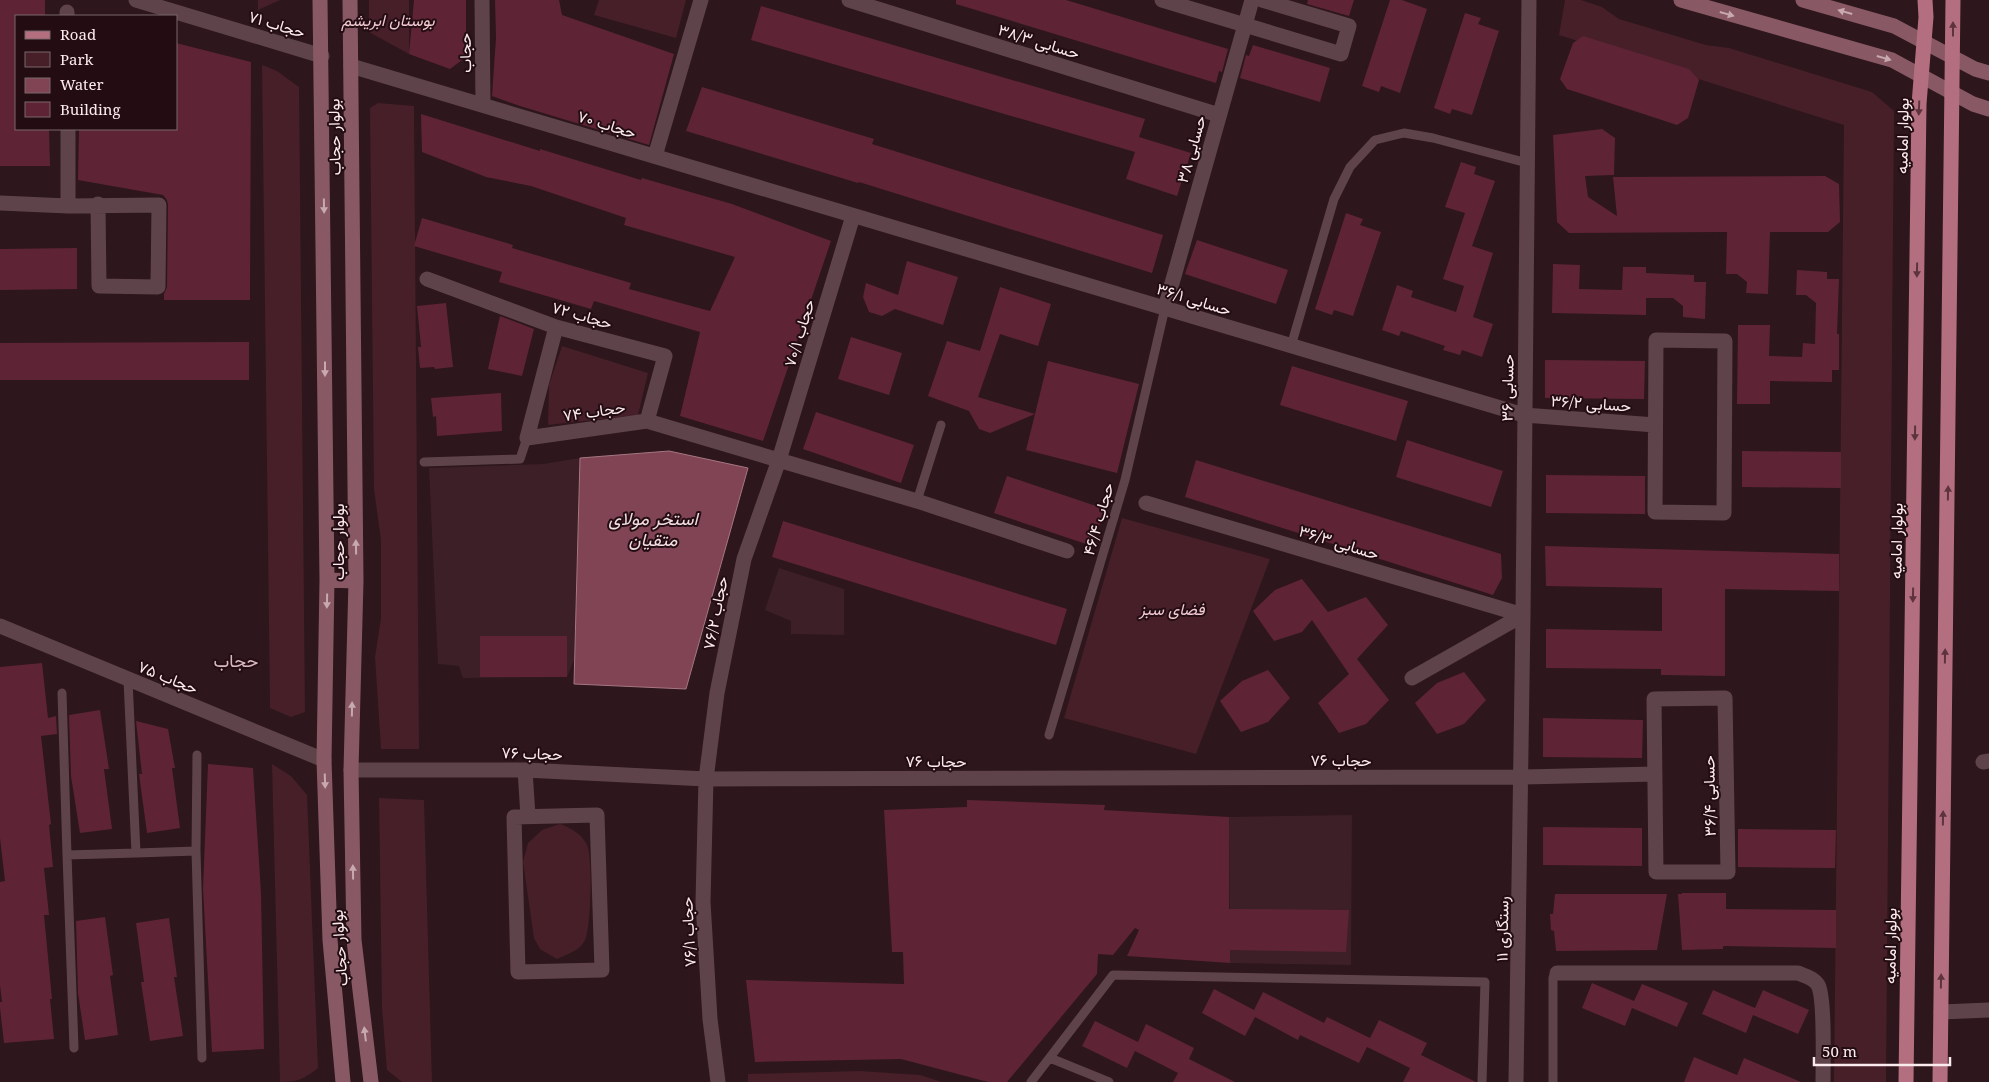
<svg xmlns="http://www.w3.org/2000/svg" width="1989" height="1082" font-family="'Noto Serif',Vazirmatn,serif">
	<style>
		.built { fill: #3d1f27 }
		.green { fill: #461f29 }
		.water { fill: #814454; stroke: #a67682 }
		.building { fill: #5e2435 }
		.lines { fill: none; stroke-linecap: round; stroke-linejoin: round }
		.lane { stroke: #5e444a; stroke-width: 9 }
		.street { stroke: #5e444a; stroke-width: 15 }
		.secondary { stroke: #885965; stroke-width: 15 }
		.primary { stroke: #b36f7f; stroke-width: 15 }
		.oneway { fill: #c8a9b0 }
		.oneway2 { fill: #5d343e }
		.labels { text-anchor: middle; dominant-baseline: central; stroke-width: 4; stroke-linejoin: round; paint-order: stroke }
		.park-label { font-size: 16px; font-style: italic; fill: #f3cbd3; stroke: #230d13 }
		.street-label { font-size: 16px; fill: #fcebee; stroke: #230d13 }
		.water-label { font-size: 18px; font-style: italic; fill: #f3dee2; stroke: #230d13 }
		.neighbourhood-label { font-size: 18px; fill: #d9b9c0; stroke: #230d13 }
	</style>
	<rect width="100%" height="100%" fill="#2d161c"/>
	<!-- built -->
	<path class="built" d="M580,458l-6,202 -7,17 -104,1 -4,-12 -21,-2 -9,-196 114,-4z
		M779,568l65,21v46l-53,-1v-13l-26,-11z
		M1352,815l-1,150 -121,-2 -1,-146z"/>
	<!-- green -->
	<path class="green" d="M258,0h22l-22,10z
		M369,0h40v54l-40,-22z
		M599,0h87l-10,38 -82,-23z
		M1565,0h16l21,7 17,12 87,26 23,3 143,44 22,19 -8,971h-52l10,-957 -285,-90z
		M262,65l15,6 22,16 6,625 -14,5 -21,-9z
		M378,103l36,3 5,643h-38l-6,-92 6,-39v-77l-7,-52 -4,-381z
		M562,346l86,27 -10,42 -90,10 1,-40z
		M1122,518l148,41 -74,195 -132,-36z
		M272,764l19,12 16,19 11,273c-14,11 -20,14 -38,14z
		M379,798l45,2 8,282h-30l-15,-12 -5,-62z
		M560,824c11,4 22,10 27,21 6,12 4,83 -2,95 -5,11 -18,14 -28,19l-17,-10 -6,-11 -11,-76 5,-19 14,-13z
		M860,1071l60,4 22,7h-194v-8z"/>
	<!-- water -->
	<path class="water" d="M669,451l79,17 -62,221 -112,-5 6,-226z"/>
	<!-- building -->
	<path class="building" d="M0,0h45v16h-29v113h33l1,37h-50z
		M414,0h52v57l-16,12 -41,-15z
		M495,0h64l3,15 112,39 -25,91 -129,-39 -28,-10 4,-58z
		M956,0h110l162,49 -6,23 -3,-1 -3,12 -260,-79z
		M1308,0h46l-5,16 -42,-12z
		M1390,0h12l25,9 -27,84 -19,-7 -2,6 -17,-6z
		M761,6l384,113 -6,18 52,16 -14,43 -51,-17 9,-27 -384,-112z
		M1465,13l16,5 -3,6 21,7 -27,84 -20,-6 -2,5 -16,-6z
		M1583,36l106,33 10,11 -11,38 -11,7 -110,-36 -7,-10 13,-36z
		M176,43l75,19 -1,238h-86v-6l3,-7 1,-82 -1,-5 -4,-5 -85,-15 1,-51h97z
		M1253,45l77,23 -10,34 -80,-24 6,-23 3,1z
		M702,87l172,52 -2,5 291,91 -11,38 -293,-91 -1,1 -172,-52z
		M421,114l119,37v-2l101,31 1,-2 90,26 99,37 -68,200 -83,-25 20,-84 -106,-31 -3,8 -92,-27 3,-10 -88,-26 8,-28 91,27 -1,3 119,35 -2,6 81,22 25,-54 -111,-32 2,-7 -95,-32 -45,-9 -64,-25z
		M1602,129l13,9 -1,37 -29,1 3,21 29,19 -4,-39 212,-1 14,8 1,38 -12,10h-58l-2,62 -22,-1 1,-11 -10,-8h-11l1,-42 -158,1 -12,-11 -4,-87z
		M1461,162l15,5 -2,7 21,7 -23,65 21,7 -20,64 20,7 -11,33 -20,-7 -2,5 -17,-5 2,-4 -44,-15 -2,5 -17,-6 15,-45 16,6 -2,6 45,15 8,-26 -21,-7 22,-66 -20,-6z
		M1346,213l17,6 -3,6 21,7 -28,84 -19,-6 -2,5 -17,-6z
		M1197,240l91,30 -12,34 -91,-30z
		M77,248v41l-77,1v-41z
		M907,261l51,16 -15,48 -48,-16 -13,7 -13,-4 -6,-15 3,-14 32,12z
		M1553,264l27,1 -1,24 43,1 1,-23h23v6l48,2v7h12l-1,37 -22,-2v-11l-10,-8h-27v17l-94,-2z
		M1797,270l30,2v7h12l-2,55h2v36h-7v12l-62,-1v23h-33l1,-79h32l-1,31 33,1 1,-14 12,1 1,-41 -10,-8h-10z
		M1000,287l51,17 -13,42 -38,-12 -22,63 57,17 13,-53 91,23 -22,89 -91,-23 9,-36 -45,19 -11,-4 -10,-18 -41,-15 19,-55 33,10z
		M446,303l7,64 -18,2 -1,-2 -14,1 -2,-21h3l-4,-41z
		M500,316l34,13 -12,47 -34,-7z
		M851,337l51,16 -13,42 -51,-16z
		M249,342v38h-249v-37z
		M1545,360l100,1 -1,38 -99,-1z
		M1292,366l116,35 -12,40 -116,-36z
		M501,393l1,38 -65,5 -1,-20 -3,1 -2,-19z
		M816,412l98,33 -13,38 -98,-34z
		M1407,440l96,31 -12,36 -95,-30z
		M1742,451l99,1v36l-99,-1z
		M1196,460l305,94 1,24 -9,17 -308,-98z
		M1546,475l99,1v38l-99,-1z
		M1007,476l98,33 -13,37 -98,-33z
		M783,521l284,88 -11,36 -284,-88z
		M1545,546l294,8v37l-114,-2v87l-64,-1v-6l-115,-1v-39l116,2v-43l-116,-2z
		M1302,579l26,33 38,-15 22,28 -31,34 32,41 -23,24 -27,9 -21,-30 31,-29 -37,-54 -10,12 -28,9 -21,-30 22,-21z
		M480,636h87v41h-87z
		M42,663l6,55 8,-2 1,18 -16,2 10,88 -2,1 4,42 -9,1 5,47h-5l8,84h-2l4,40 -50,4 -4,-35v-6h2l-2,-17v-103l5,-1 -5,-43v-171z
		M1268,670l22,28 -22,24 -27,10 -21,-31 22,-20z
		M1464,672l22,28 -22,24 -27,10 -22,-31 22,-20z
		M100,710l9,59h-5l8,60 -32,4 -9,-57 -2,-61z
		M1543,718l100,2 -1,38 -99,-1z
		M136,721l32,8 7,39h-3l8,60 -33,5 -8,-59h3z
		M208,764l45,4 8,125 3,156 -52,3 -9,-163z
		M967,800l138,5 -1,5 125,7v92l120,1 -3,42 -116,-2v13l-103,-7 12,-26 -4,-2 -22,27 -15,-1 -1,20 -90,108h-19l-87,-23 -146,3 -9,-82 158,4 -1,-32h-11l-8,-142 83,-3z
		M1543,827l99,1v38l-99,-1z
		M1738,829l98,1 -1,38 -97,-1z
		M1682,893h44v16l110,1v38l-113,-2v3l-41,1 -4,-56h4z
		M1555,894h112l-10,56 -101,1 -2,-20 -3,-1 -1,-16h3z
		M105,917l8,58 -3,1 8,59 -33,5 -7,-47 -2,-72z
		M169,918l8,59h-3l9,59 -33,5 -9,-59h3l-8,-59z
		M1592,983l42,18 8,-17 46,19 -11,24 -45,-19 -7,18 -43,-18z
		M1214,989l40,21 9,-18 61,31 3,-6 43,21 9,-18 48,23 -6,12 55,27h-73l7,-14 -43,-21 -8,16 -59,-28 -2,5 -43,-23 -10,19 -43,-23z
		M1713,990l42,18 8,-18 46,20 -11,24 -45,-19 -7,18 -44,-19z
		M1095,1021l43,21 8,-18 48,24 -5,11 46,23h-62l5,-9 -43,-22 -8,17 -45,-22z
		M1694,1057l43,18 7,-17 57,24h-117z"/>
	<g class="lines">
		<!-- lane -->
		<path class="lane" d="M1291,346l43,-147 16,-32 25,-27 29,-7 29,5 94,25
			M424,462l96,-3 7,-21
			M917,501l24,-76
			M62,693l5,162 69,-2 -8,-173
			M1049,735l76,-255 40,-172
			M196,851l6,207
			M136,853l60,-2 1,-96
			M67,855l7,193
			M1050,1058l59,24
			M1031,1082l82,-107 372,7 -3,100
			M1553,1082v-104l1,-3 3,-2"/>
		<!-- street -->
		<path class="street" d="M136,0l186,56
			M482,0l1,105
			M849,0l370,115
			M1162,0l179,54 8,-28 -87,-26
			M67,12v4
			M351,66l1173,349 131,10
			M655,156l46,-156
			M0,203l68,3v-77
			M68,206l91,-1 -1,82 -59,-1 -1,-82
			M427,279l129,48 109,29 -18,65
			M1165,308l87,-308
			M556,327l-29,111 120,-17 270,80 150,50
			M1656,340l69,1 -1,172 -69,-1z
			M1146,503l377,112
			M0,626l324,134
			M1412,678l111,-63
			M1725,698l3,174h-72l-2,-173z
			M1983,762l6,-1
			M351,770h174l181,9 815,-2 134,-3
			M525,770l3,46
			M597,815l5,155 -84,2 -4,-155z
			M1557,973h241c7,3 16,5 20,12 7,12 5,79 5,97
			M1941,1012l48,-2
			M718,1082l-8,-63 -7,-117 3,-123 11,-86 27,-134 35,-99 74,-244
			M1516,1082l7,-467 6,-615"/>
		<!-- secondary -->
		<path class="secondary" d="M320,0l7,580 -3,180 6,180 13,142
			M350,0l6,581 -5,189 3,170 17,142
			M1681,0l211,60 81,44 16,5
			M1803,0l91,26 81,43 14,4
			M327,580l29,1"/>
		<!-- primary -->
		<path class="primary" d="M1906,1082l13,-978 7,-87 -1,-17
			M1940,1082l13,-1082"/>
	</g>
	<!-- one-way arrows -->
	<defs><path id="oneway-solid" d="M-6-.8H1V-3.2L6.5 0L1 3.2V.8H-6Z" transform="scale(1.25)"/></defs>
	<g class="oneway">
		<use href="#oneway-solid" transform="translate(1845 12) rotate(-164)"/>
		<use href="#oneway-solid" transform="translate(1727 14) rotate(16)"/>
		<use href="#oneway-solid" transform="translate(1884 58) rotate(16)"/>
		<use href="#oneway-solid" transform="translate(324 206) rotate(89)"/>
		<use href="#oneway-solid" transform="translate(325 369) rotate(90)"/>
		<use href="#oneway-solid" transform="translate(356 547) rotate(-91)"/>
		<use href="#oneway-solid" transform="translate(327 601) rotate(91)"/>
		<use href="#oneway-solid" transform="translate(352 709) rotate(-89)"/>
		<use href="#oneway-solid" transform="translate(325 781) rotate(88)"/>
		<use href="#oneway-solid" transform="translate(353 872) rotate(-91)"/>
		<use href="#oneway-solid" transform="translate(365 1034) rotate(-97)"/>
	</g>
	<g class="oneway2">
		<use href="#oneway-solid" transform="translate(1953 29) rotate(-90)"/>
		<use href="#oneway-solid" transform="translate(1919 108) rotate(92)"/>
		<use href="#oneway-solid" transform="translate(1917 270) rotate(91)"/>
		<use href="#oneway-solid" transform="translate(1915 433) rotate(91)"/>
		<use href="#oneway-solid" transform="translate(1948 493) rotate(-89)"/>
		<use href="#oneway-solid" transform="translate(1913 595) rotate(91)"/>
		<use href="#oneway-solid" transform="translate(1945 656) rotate(-89)"/>
		<use href="#oneway-solid" transform="translate(1943 818) rotate(-89)"/>
		<use href="#oneway-solid" transform="translate(1941 981) rotate(-89)"/>
	</g>
	<g class="labels">
		<!-- park labels -->
		<g class="park-label">
			<text x="388" y="20">بوستان ابریشم</text>
			<text x="1172" y="609">فضای سبز</text>
		</g>
		<!-- street labels -->
		<g class="street-label">
			<text transform="translate(277 24) rotate(17)">حجاب ۷۱</text>
			<text transform="translate(1039 41) rotate(17)">حسابی ۳۸/۳</text>
			<text transform="translate(465 53) rotate(-91)">حجاب</text>
			<text transform="translate(607 124) rotate(17)">حجاب ۷۰</text>
			<text transform="translate(1902 136) rotate(-89)">بولوار امامیه</text>
			<text transform="translate(334 137) rotate(-91)">بولوار حجاب</text>
			<text transform="translate(1191 149) rotate(-74)">حسابی ۳۸</text>
			<text transform="translate(1194 299) rotate(17)">حسابی ۳۶/۱</text>
			<text transform="translate(582 315) rotate(16)">حجاب ۷۲</text>
			<text transform="translate(799 333) rotate(-73)">حجاب ۷۰/۱</text>
			<text transform="translate(1507 388) rotate(-89)">حسابی ۳۶</text>
			<text transform="translate(1591 403) rotate(4)">حسابی ۳۶/۲</text>
			<text transform="translate(594 411) rotate(-8)">حجاب ۷۴</text>
			<text transform="translate(1098 519) rotate(-74)">حجاب ۴۶/۴</text>
			<text transform="translate(1896 541) rotate(-89)">بولوار امامیه</text>
			<text transform="translate(338 542) rotate(-90)">بولوار حجاب</text>
			<text transform="translate(1339 542) rotate(17)">حسابی ۳۶/۳</text>
			<text transform="translate(715 613) rotate(-79)">حجاب ۷۶/۲</text>
			<text transform="translate(168 677) rotate(22)">حجاب ۷۵</text>
			<text transform="translate(532 753) rotate(2)">حجاب ۷۶</text>
			<text x="1341" y="760">حجاب ۷۶</text>
			<text x="936" y="761">حجاب ۷۶</text>
			<text transform="translate(1709 796) rotate(-91)">حسابی ۳۶/۴</text>
			<text transform="translate(1502 929) rotate(-89)">رستگاری ۱۱</text>
			<text transform="translate(688 932) rotate(-93)">حجاب ۷۶/۱</text>
			<text transform="translate(1890 946) rotate(-89)">بولوار امامیه</text>
			<text transform="translate(339 948) rotate(-94)">بولوار حجاب</text>
		</g>
		<!-- water labels -->
		<g class="water-label">
			<text x="653" y="518">استخر مولای<tspan x="653" dy="21">متقیان</tspan></text>
		</g>
		<!-- neighbourhood labels -->
		<g class="neighbourhood-label">
			<text x="236" y="660">حجاب</text>
		</g>
	</g>
	<!-- legend -->
	<rect x="15" y="15" width="162" height="115" fill="#230d13" stroke="#7a666b"/>
	<rect x="25" y="31" width="25" height="8" fill="#b36f7f" stroke="#7a666b"/>
	<text x="60" y="40" font-size="15" fill="#fcebee">Road</text>
	<rect x="25" y="52" width="25" height="15" fill="#461f29" stroke="#7a666b"/>
	<text x="60" y="65" font-size="15" fill="#fcebee">Park</text>
	<rect x="25" y="78" width="25" height="15" fill="#814454" stroke="#7a666b"/>
	<text x="60" y="90" font-size="15" fill="#fcebee">Water</text>
	<rect x="25" y="102" width="25" height="15" fill="#5e2435" stroke="#7a666b"/>
	<text x="60" y="115" font-size="15" fill="#fcebee">Building</text>
	<!-- scale -->
	<path d="M1814 1057v8h136v-8" fill="none" stroke="#fcebee" stroke-width="2.5"/>
	<text x="1822" y="1057" font-size="15" fill="#fcebee" stroke="#230d13" stroke-width="4" paint-order="stroke">50 m</text>
</svg>
